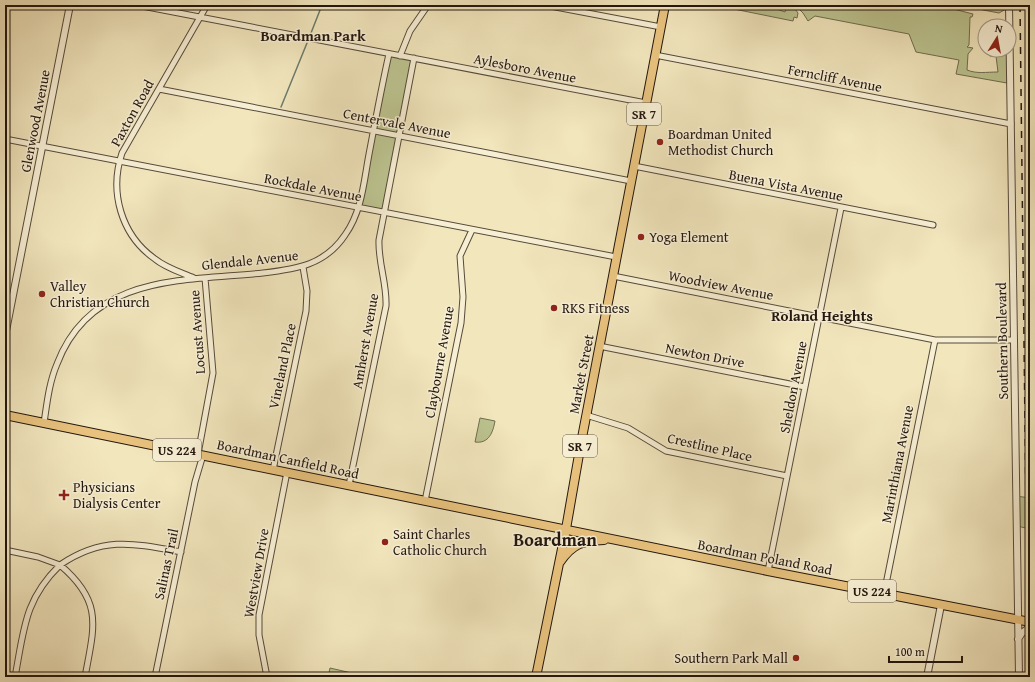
<svg xmlns="http://www.w3.org/2000/svg" width="1035" height="682" font-family="'Gentium Book Plus',serif">
	<style>
		.green { fill: #bcc490; stroke: #6f6d4f }
		.lines { fill: none; stroke-linecap: round; stroke-linejoin: round }
		.stream { stroke: #6b7c6d; stroke-width: 1.5 }
		.minor-casing { stroke: #564a3a; stroke-width: 7 }
		.tertiary-casing { stroke: #564a3a; stroke-width: 8 }
		.primary-casing { stroke: #22160e; stroke-width: 10 }
		.minor { stroke: #f7efd4; stroke-width: 5 }
		.tertiary { stroke: #f7efd4; stroke-width: 6 }
		.primary { stroke: #e9c37e; stroke-width: 8 }
		.rail { stroke: #22160e; stroke-width: 1.5; stroke-dasharray: 7 7; stroke-linecap: butt }
		.poi-dot { fill: #8f2418; stroke: #f7efd4; stroke-width: 1.5 }
		.labels { text-anchor: middle; dominant-baseline: central; stroke-width: 3; stroke-linejoin: round; paint-order: stroke }
		.shield { fill: #f7efd4; stroke: #625749; stroke-width: 1 }
		.shield-label { font-size: 13px; font-weight: bold; fill: #22160e }
		.street-label { font-size: 14px; fill: #22160e; stroke: #f7efd4 }
		.poi-label { font-size: 14px; fill: #22160e; stroke: #f7efd4; text-anchor: start }
		.neighbourhood-label { font-size: 15px; font-weight: bold; fill: #22160e; stroke: #f7efd4 }
		.district-label { font-size: 18px; font-weight: bold; fill: #22160e; stroke: #f7efd4 }
	</style>
	<rect width="100%" height="100%" fill="#f2e6bd"/>
	<filter id="stains"><feTurbulence type="fractalNoise" baseFrequency=".005" numOctaves="4"/><feColorMatrix values="0 0 0 0 .2 0 0 0 0 .09 0 0 0 0 .02 0 0 0 .5 -.17"/></filter>
	<radialGradient id="worn" r=".72"><stop offset=".6" stop-color="#630" stop-opacity="0"/><stop offset="1" stop-color="#630" stop-opacity=".3"/></radialGradient>
	<!-- green -->
	<path class="green" d="M714,5h52l19,7 1,-4 9,1 3,4 -1,5 -3,-1 -1,4z
		M795,5h143l35,9 -1,3h-2l-1,28 -2,2 6,1 -5,6 -1,16c10,4 19,2 31,2l-2,-16h-6l-1,-2 -3,-2 21,-2v33l-51,-9 3,-14 -43,-8 -7,-18 -94,-18 -7,5 -5,-8z
		M957,5h49v4l-7,4z
		M389,54l25,4 -30,155 -25,-5z
		M480,418l15,3c-2,11 -6,23 -20,21z
		M1016,496l14,2v31l-13,-3z
		M330,668l26,6v3h-28z"/>
	<g class="lines">
		<!-- stream -->
		<path class="stream" d="M311,33l11,-28
			M281,107l26,-64"/>
		<!-- minor casing -->
		<g class="minor-casing">
			<path id="minor" d="M137,5l509,98
				M545,5l116,22
				M655,55l356,69
				M400,56l10,-25 18,-26
				M159,89l472,92
				M5,139l611,118
				M634,166l299,59
				M613,276l322,64h79
				M194,278c-14,-6 -28,-10 -39,-19 -34,-24 -46,-67 -33,-106l85,-148
				M599,346l206,41
				M586,415l42,13 38,23 121,25
				M44,423c3,-20 5,-40 13,-59 34,-90 127,-83 206,-91 34,-4 62,-8 82,-38 18,-25 19,-57 25,-86 6,-32 12,-64 19,-95
				M198,454l15,-81 -8,-95
				M273,470l33,-159 1,-20 -4,-24
				M349,485l37,-179c1,-23 -8,-43 -7,-66l35,-182
				M425,501l36,-178 2,-26 -3,-41 12,-26
				M5,550l33,7 22,8c43,-29 73,-22 121,-13
				M768,571l73,-363
				M884,594l51,-254
				M15,677c9,-47 9,-77 45,-112 44,37 34,62 25,112
				M155,677l40,-195 8,-27
				M267,677l-8,-42v-20l28,-143"/>
		</g>
		<!-- tertiary casing -->
		<g class="tertiary-casing">
			<path id="tertiary" d="M1009,5l10,672
				M5,336l65,-331
				M1018,639l4,-6 8,-6
				M927,677l14,-72"/>
		</g>
		<!-- primary casing -->
		<g class="primary-casing">
			<path id="primary" d="M5,415l763,156 262,51
				M560,562c13,-19 23,-21 44,-22
				M536,677l30,-148 15,-86 84,-438"/>
		</g>
		<!-- minor -->
		<use href="#minor" class="minor"/>
		<!-- tertiary -->
		<use href="#tertiary" class="tertiary"/>
		<!-- primary -->
		<use href="#primary" class="primary"/>
		<!-- rail -->
		<path class="rail" d="M1020,5l8,672"/>
	</g>
	<!-- markers -->
	<g class="poi-dot">
		<circle cx="660" cy="142" r="4"/>
		<circle cx="641" cy="237" r="4"/>
		<circle cx="42" cy="294" r="4"/>
		<circle cx="554" cy="308" r="4"/>
		<path d="M62 489h4v4h4v4h-4v4h-4v-4h-4v-4h4z"/>
		<circle cx="385" cy="542" r="4"/>
		<circle cx="796" cy="658" r="4"/>
	</g>
	<g class="labels">
		<!-- shield labels -->
		<g class="shield">
			<rect x="627" y="103" width="34" height="22" rx="3"/>
			<rect x="563" y="435" width="34" height="22" rx="3"/>
			<rect x="153" y="439" width="48" height="22" rx="3"/>
			<rect x="848" y="580" width="48" height="22" rx="3"/>
		</g>
		<g class="shield-label">
			<text x="644" y="114">SR 7</text>
			<text x="580" y="446">SR 7</text>
			<text x="177" y="450">US 224</text>
			<text x="872" y="591">US 224</text>
		</g>
		<!-- street labels -->
		<g class="street-label">
			<text transform="translate(525 68) rotate(11)">Aylesboro Avenue</text>
			<text transform="translate(835 78) rotate(11)">Ferncliff Avenue</text>
			<text transform="translate(132 113) rotate(-61)">Paxton Road</text>
			<text transform="translate(35 121) rotate(-79)">Glenwood Avenue</text>
			<text transform="translate(397 123) rotate(11)">Centervale Avenue</text>
			<text transform="translate(786 185) rotate(11)">Buena Vista Avenue</text>
			<text transform="translate(313 187) rotate(11)">Rockdale Avenue</text>
			<text transform="translate(250 260) rotate(-6)">Glendale Avenue</text>
			<text transform="translate(721 285) rotate(11)">Woodview Avenue</text>
			<text transform="translate(197 332) rotate(-94)">Locust Avenue</text>
			<text transform="translate(365 341) rotate(-80)">Amherst Avenue</text>
			<text transform="translate(1002 341) rotate(-91)">Southern Boulevard</text>
			<text transform="translate(705 355) rotate(11)">Newton Drive</text>
			<text transform="translate(439 362) rotate(-80)">Claybourne Avenue</text>
			<text transform="translate(282 366) rotate(-78)">Vineland Place</text>
			<text transform="translate(581 374) rotate(-79)">Market Street</text>
			<text transform="translate(793 387) rotate(-79)">Sheldon Avenue</text>
			<text transform="translate(710 447) rotate(13)">Crestline Place</text>
			<text transform="translate(288 459) rotate(12)">Boardman Canfield Road</text>
			<text transform="translate(897 464) rotate(-79)">Marinthiana Avenue</text>
			<text transform="translate(765 557) rotate(11)">Boardman Poland Road</text>
			<text transform="translate(166 564) rotate(-78)">Salinas Trail</text>
			<text transform="translate(256 573) rotate(-80)">Westview Drive</text>
		</g>
		<!-- poi labels -->
		<g class="poi-label">
			<text x="668" y="134">Boardman United<tspan x="668" dy="16">Methodist Church</tspan></text>
			<text x="649" y="237">Yoga Element</text>
			<text x="50" y="286">Valley<tspan x="50" dy="16">Christian Church</tspan></text>
			<text x="562" y="308">RKS Fitness</text>
			<text x="73" y="487">Physicians<tspan x="73" dy="16">Dialysis Center</tspan></text>
			<text x="393" y="534">Saint Charles<tspan x="393" dy="16">Catholic Church</tspan></text>
			<text x="788" y="658" text-anchor="end">Southern Park Mall</text>
		</g>
		<!-- neighbourhood labels -->
		<g class="neighbourhood-label">
			<text x="313" y="35">Boardman Park</text>
			<text x="822" y="315">Roland Heights</text>
		</g>
		<!-- district labels -->
		<g class="district-label">
			<text x="555" y="539">Boardman</text>
		</g>
	</g>
	<!-- margin -->
	<rect width="1035" height="682" fill="none" stroke="#f2e6bd" stroke-width="20"/>
	<rect x="6" y="6" width="1023" height="670" fill="none" stroke="#22160e" stroke-width="2"/>
	<rect x="10" y="10" width="1015" height="662" fill="none" stroke="#22160e"/>
	<!-- north arrow -->
	<g transform="translate(997 38) rotate(11)"><circle r="19" fill="#f7efd4" stroke="#a29885"/>
	<path d="M0-3L7 15L0 10L-7 15Z" fill="#8f2418"/>
	<text y="-6" font-size="11" font-weight="bold" text-anchor="middle" fill="#22160e">N</text>
	</g>
	<!-- scale -->
	<path d="M889 656v6h73v-6" fill="none" stroke="#22160e" stroke-width="2"/>
	<text x="895" y="656" font-size="12" fill="#22160e" stroke="#f7efd4" stroke-width="3" paint-order="stroke">100 m</text>
	<rect width="100%" height="100%" filter="url(#stains)"/>
	<rect width="100%" height="100%" fill="url(#worn)"/>
</svg>
